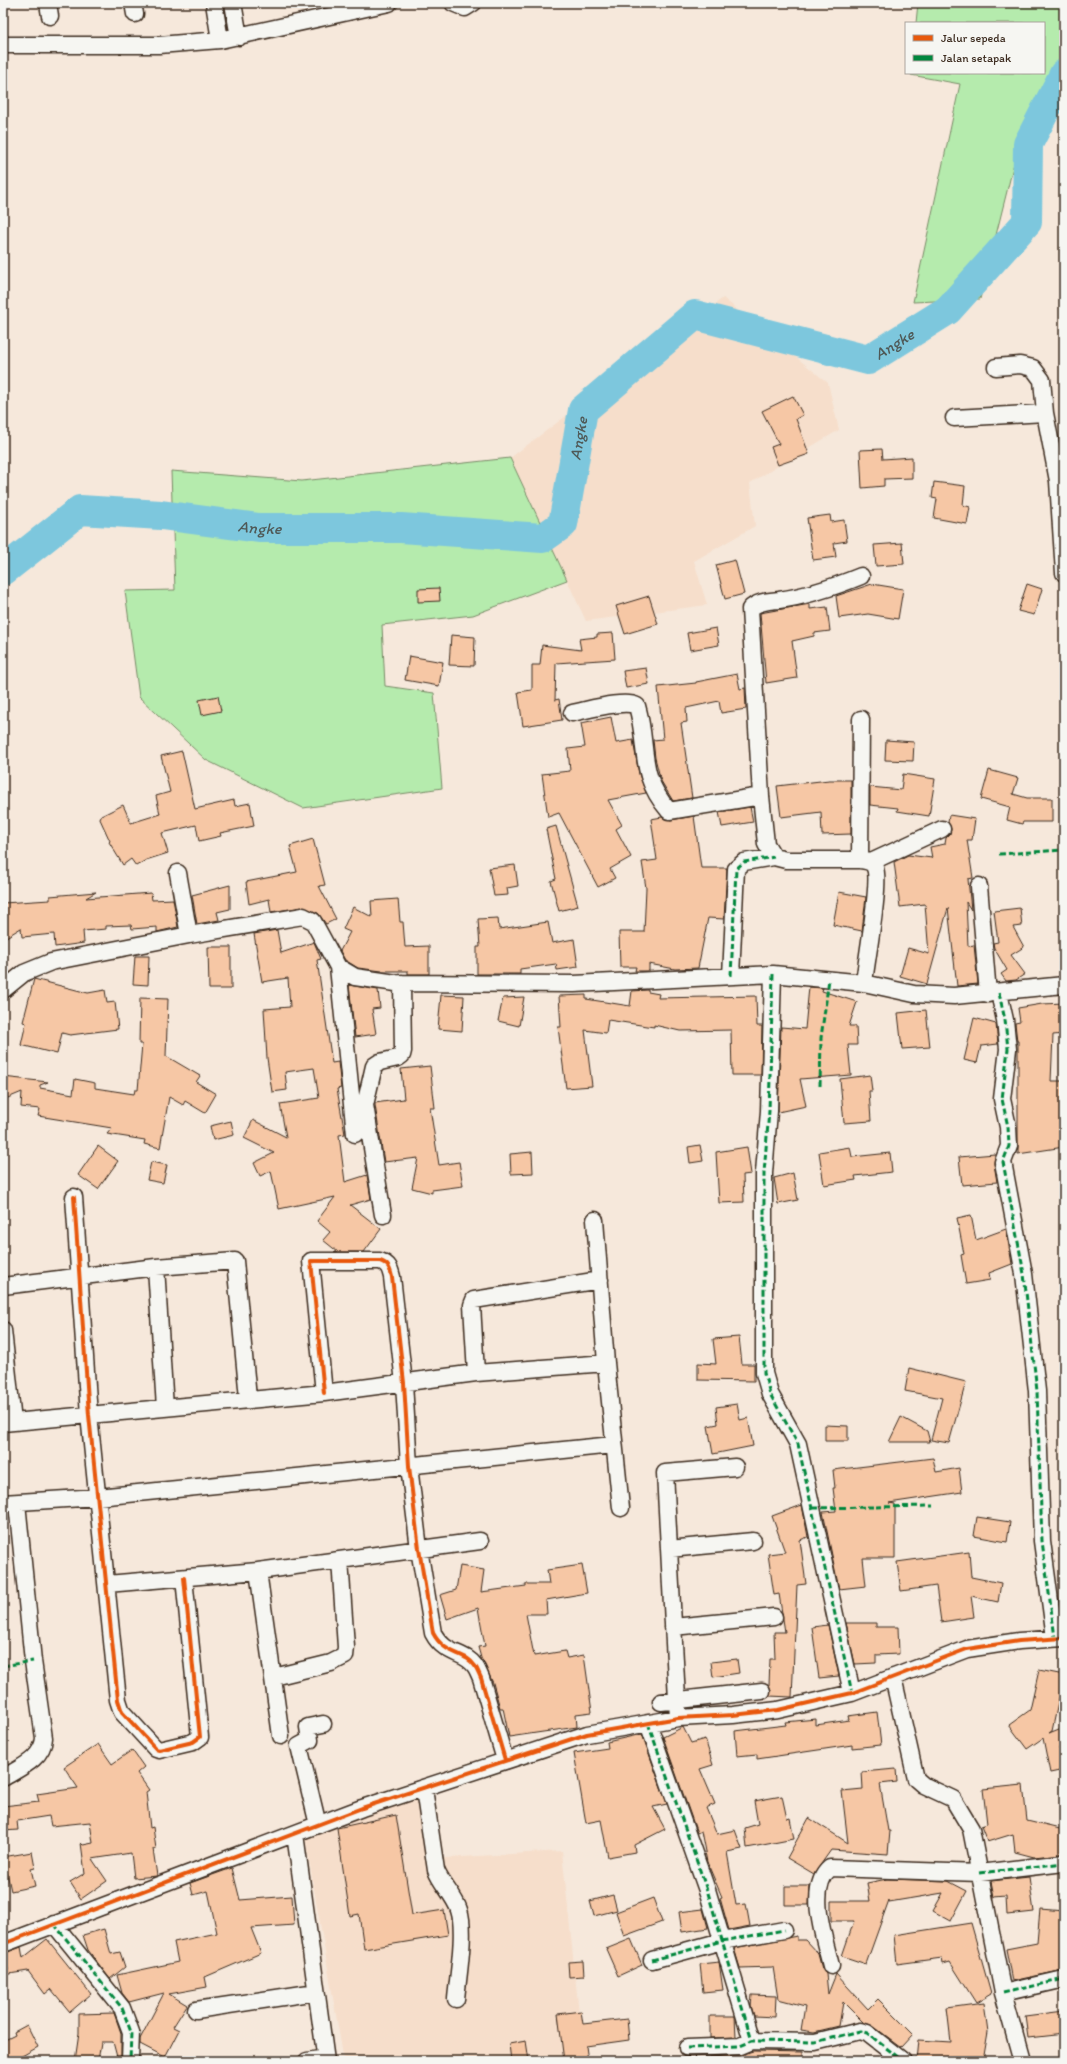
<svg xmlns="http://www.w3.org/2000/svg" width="1067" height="2064" font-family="Itim,sans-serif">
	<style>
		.built { fill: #f6decb }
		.green { fill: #b5ebad; stroke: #788a66 }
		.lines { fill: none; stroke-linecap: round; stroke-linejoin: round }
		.river { stroke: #7dc7dd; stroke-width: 30 }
		.building { fill: #f6c7a5; stroke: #3b2a1e }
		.minor-casing { stroke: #3b2a1e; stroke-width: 19 }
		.minor { stroke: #f6f6f2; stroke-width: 16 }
		.quiet { stroke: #00873e; stroke-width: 3; stroke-dasharray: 6 3; stroke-linecap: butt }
		.cycleway-casing { stroke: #f6f6f2; stroke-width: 6 }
		.cycleway { stroke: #e8590c; stroke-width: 4 }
		.labels { text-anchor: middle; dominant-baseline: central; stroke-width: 3.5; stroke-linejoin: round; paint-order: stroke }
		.water-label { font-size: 16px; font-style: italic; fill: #4f5957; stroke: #f6f6f2 }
	</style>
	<rect width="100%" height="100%" fill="#f6e8db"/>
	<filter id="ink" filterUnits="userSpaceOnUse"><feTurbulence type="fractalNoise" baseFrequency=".025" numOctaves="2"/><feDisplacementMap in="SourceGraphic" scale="8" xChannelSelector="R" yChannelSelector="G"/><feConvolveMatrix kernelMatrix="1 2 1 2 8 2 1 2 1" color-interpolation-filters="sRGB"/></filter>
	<g filter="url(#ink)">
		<!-- built -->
		<path class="built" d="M723,298l105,85 11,47 -89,53 5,43 -61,35 13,44 -121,16 -76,-163z
			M417,1794l13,65 132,-8 22,210h-240l-40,-230z"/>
		<!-- green -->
		<path class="green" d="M918,3h146v64l-45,76 -39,156 -67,3 47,-218 -49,-9v-2h133v-50h-128z
			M510,458l57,122 -94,35 -91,10 3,61 49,7 8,95 -139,20 -97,-48 -67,-63 -14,-106 50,-1 -4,-119 131,10z"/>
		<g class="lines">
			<!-- river -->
			<path class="river" id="s1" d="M3,571l77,-61 81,5 98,13h142l142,10 20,-14 20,-114 112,-95 173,45 80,-50 79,-88 1,-78 36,-70"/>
		</g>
		<!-- building -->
		<path class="building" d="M793,396l10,19 -7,4 13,35 -31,11 -7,-18 8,-3 -17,-33z
			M882,449l1,10 29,-2v21l-28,1v7l-22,2 -2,-38z
			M934,482l31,4 -2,19 7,2 -3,17 -33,-6 3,-19 -5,-1z
			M830,515l1,7 13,-2 3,21 -13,2 2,14 -23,3 -6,-42z
			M902,543l2,21 -28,2 -2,-21z
			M735,560l9,34 -19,5 -9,-34z
			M872,584l31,5 -5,30 -30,-5 -29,4 -3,-22z
			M1027,584l15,5 -8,26 -16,-4z
			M439,588l1,13 -22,1v-13z
			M649,596l9,28 -33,10 -9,-28z
			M810,604v5l17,-2 3,24 -16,2v3l-22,5 5,37 -31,5 -6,-70z
			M716,628l3,17 -29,5 -3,-17z
			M613,633l2,26 -59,4 -1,37 4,-1 3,21 -39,6 -5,-34 14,-2v-25h8l2,-20 39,5 -2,-11 18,-2v-3z
			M451,635l24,2 -1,29 -25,-1z
			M409,656l34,6 -4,24 -34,-6z
			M646,668l3,16 -23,4 -3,-17z
			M737,674l3,15 5,-1 1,21 -25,4 -2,-12 -33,7 1,14 -6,1 11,75 -19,3 -12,-20 -6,-23 -2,-18 10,-1 -5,-52 38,-4v-1z
			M218,696l3,15 -19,4 -3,-15z
			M611,717l5,26 17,-3 6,34 7,19 -38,7 14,25 -6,4 15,28 -21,12 5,9 -17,9 -39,-74 -11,4 -6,-43 28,-3 -2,-22 17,-2 -4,-24z
			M886,740l28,2 -1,19 -28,-1z
			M182,751l13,58 39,-9 1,6 15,-3 4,23 -34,7 1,3 -22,5 -3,-16 -34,8 6,20 -22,7 -10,6 -5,-7 -8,6 -14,-23 1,-1 -11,-24 24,-12 8,18 29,-9 -4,-18 14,-4 -9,-36z
			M989,770l29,8 -5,16 14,4h25v24h-29l-1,2 -15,-4 3,-13 -29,-8z
			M903,774l32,5 -6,37 -32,-5 1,-3 -28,-3v-18l31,3z
			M829,780h22v54l-29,1 -1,-23 -40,5 -4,-31z
			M750,807l3,15 -31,5 -3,-15z
			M949,815l26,4 -3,21h-5l6,38 -5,1 3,31 -5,-8 2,44 6,-1 4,39 -21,2 -9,-78 -21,76 -27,-8 8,-28 21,6 -4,-50 -25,3 -6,-45 14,-7 24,3 -2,-11 15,-3 1,-6 4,-4 1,-5 -3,-7z
			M694,816l7,52h26l-3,51 -16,-1 -10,50 -23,1 -26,-5v7h-14l1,-4h-16l-1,-35h25l2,-44 -4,-26 15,-2 -6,-41 11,-2 9,3z
			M556,826l22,80 -19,5 -8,-30 5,-2 -10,-50z
			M313,839l12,46 -6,1 17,33 -10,5 -8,-11 -16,-6 -31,5 -2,-13 -20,5 -3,-22 51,-10 -7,-26z
			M515,865l3,21 -11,2 1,7 -14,1 -5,-28z
			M230,885v24l-13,3 2,8 -22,4 -5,-29z
			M96,892l-10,6 65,-5 1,7 21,-1 5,28 -21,5v-5l-25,2 -1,-4 -25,1v3l-23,2 1,12 -29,4 -1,-13 -32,3 -1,-9 -18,11v-36l47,-3v-4z
			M839,892l27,5 -4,34 -29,-6z
			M398,899l2,23h3l2,25 24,-1v28h-21v-3h-26l-24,-3 -13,-8 -5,-9 10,-19 -7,-3 10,-22 19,10 -1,-16z
			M1020,908l2,18 -9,1 11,20 -13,8 14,19 -9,6 -10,1 -5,-7 6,-4 -13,-22 -1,-5 5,-1 -4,-31z
			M498,918l1,11 49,-7 4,21 22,-4 4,28 -21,3 -1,-6 -36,5v5h-43v-27h3l-2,-28z
			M277,930l4,23 33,-11 7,17 -4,1 15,103 6,-1 3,26 -4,1 8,45 -6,1 6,47 22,-7 4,24 -21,6 31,24 -17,23h-26l-15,-12 7,-8 -13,-11 18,-24 -56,12 -8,-38 -11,5 -6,-13 20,-10 -30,-15 9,-18 33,17 -6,-33 39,-6 -5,-30 -29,4 2,18 -15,2 -5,-34 -3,-49 26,-2 -2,-29 -26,4 -8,-48z
			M208,947h23v42h-22z
			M135,956h14l-1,29 -15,-1z
			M34,979l54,14 17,-3 2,13 8,-1 3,27 -48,6 -8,-2 -5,21 -36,-9 5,-22 -3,-1z
			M349,985l29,5 2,18 -8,1 4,25 -21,3z
			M809,987l14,1 -1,3 35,11 -8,24h7l1,19h-9l3,30 -51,4 6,27 -28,6 3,-85 24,2z
			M648,990v2l11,2 -1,4 98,-2 1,30h5l-1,49h-29l-1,-45 -51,1 -26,-6v2l-46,-7 -2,13 -21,-3 7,56 -26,2 -8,-61h3l-2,-31 27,-1v4l44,7 2,-15z
			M441,995l23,1 -2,35 -24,-2z
			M524,997l-5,29 -21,-5 5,-23z
			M140,998l28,1 -2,57 34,20 -4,6 20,12 -11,19 -20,-12 -2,4 -14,-8 -9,51 -16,-4 1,-4 -38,-6 5,-6 -74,-12 2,-7 -19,-2 1,-15 -19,8v-23l45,5 -8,3v3l33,6 2,-15 20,4v5l39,6 1,-4h3l4,-46h-3z
			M1064,1003v31l-11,1 -2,46h13v66l-46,7v-113h-1l-2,-18 5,-1 -2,-14 24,-4z
			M926,1010l4,37 -28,2 -4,-36z
			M974,1018l22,6 2,20 -17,2 -4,17 -13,-3z
			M430,1066l5,42h-5l9,57 20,-3 4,24 -31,4v3l-20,-5 6,-30 -34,4 -9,-57v-2l29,-4 -3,-30z
			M870,1075l2,16h-3l2,30 -27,2 -4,-44z
			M231,1121l3,14 -21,5 -3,-14z
			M700,1145l3,16 -13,2 -2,-16z
			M98,1146l20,15 -20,28 -20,-14z
			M747,1147l4,27 -8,1 1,27 -25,1 -3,-51z
			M850,1147l2,10 38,-4 2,19 -37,4 1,4 -32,5 -5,-33z
			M532,1152l1,21 -22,1 -1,-20z
			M995,1154l-1,10 3,18 -35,3 -3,-28z
			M151,1162l16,3 -4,18 -16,-3z
			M793,1173l5,27 -20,4 -4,-26z
			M971,1215l5,25 30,-11 6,35 -23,9 1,7 -24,4 -5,-29 3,-1 -7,-36z
			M739,1337l3,27h12v17l-56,-1v-17l18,1 -3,-25z
			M909,1368l57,14 -17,61 -18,-3 11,-42 -37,-7z
			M737,1404l3,16 8,-2 5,28 -40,8 -5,-28 10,-2 -2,-17z
			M901,1417l26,14 3,11h-41z
			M825,1425l23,1v15h-23z
			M933,1458l3,14 23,-4 3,24 -73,11 6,1v54h-32l3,28 -27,3 -16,-77 13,-1 -3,-23h2l-2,-18z
			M802,1505l6,32 -8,3 6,44 -9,1 -5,112 -23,-1 2,-6 -2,-5 1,-26h5l-1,-27h11l-6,-38 -5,1 -6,-41 17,-2 -13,-36z
			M977,1517l33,5 -3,20 -33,-6z
			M969,1552l2,25 30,6 -3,19 -27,-6 3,21 -33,5 -5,-36 -35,5 -4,-29z
			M582,1565l5,28 -41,7 1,14h-21l8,42 31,-5 2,7 17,-3 8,57 -16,2 1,13 -68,10 -6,-29h-3l-7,-25 -12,-25 -3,-11 7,-1 -7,-38 -31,11 -7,-24 16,-5 4,-24 24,4 -3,22 45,-6v-2h23l-2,-14z
			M846,1623h30v4h22l1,27 -23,1v8l-21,1z
			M828,1625l11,51 -20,2 -7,-51z
			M737,1659l2,14 -26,4 -2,-15z
			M1039,1670l25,5 -12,56 -3,2 15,-6v18l-5,3 5,22 -14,3 -7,-35 -16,11 -18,-24 21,-15z
			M877,1712l4,33 -29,3v-3l-95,14v-5l-20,2 -2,-25 51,-6 -1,-3 31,-3v6l33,-5 -1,-4z
			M683,1727l8,16 14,-4 8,26 -13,4 15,35 -9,4 11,26 18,-4 7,19 -15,3 9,53 10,-1 4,22 -21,4 -9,-32 2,-1 -15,-35 -6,-31 -4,2 -34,-96z
			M642,1734l25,70 -14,3 12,22 -31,16 1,7 -27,5 -7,-37 -15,3 -12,-70 34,-5 -1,-6z
			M98,1744l14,20 20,-14 12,17 -7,6 12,17 -3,2 4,36 3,-1 3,22h-3l4,27 -23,2 -3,-25 -39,6 15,22 -26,18 -11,-17 15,-9 -4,-30 2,2 10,-2 -3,-21 -39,4 -2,-10 -32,5 1,9 -15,1v-25l36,-4 -2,-8 41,-6 -14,-21z
			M896,1769l1,13 -17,2 8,47h2l-2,23 -57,-4 -17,24 -27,-16 22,-40 39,25 -6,-52 21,-2 -1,-17z
			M1023,1785l4,36 37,9 -3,24 -27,3 -19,-5 -2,-18 -26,8 -6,-16 6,-2 -4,-35z
			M782,1796l5,23 3,-1 4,21 -47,9 -2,-20 13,-4 -4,-23z
			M396,1815l16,100 32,-5 4,25 -84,14 -5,-35 -9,2 -13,-88z
			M32,1852l3,16 -4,1 4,17 -24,5 -4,-18h-2l-2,-16z
			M232,1868l8,32 52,-4 2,29 -43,3 10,25 -56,24 2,10 -38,7 18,11 -14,22 6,3 -14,27 -25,-13v-5l24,-46 -35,9 -7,-9 -5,-18 61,-13 -4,-20 43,-9 -9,-42 -15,4 -3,-12z
			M1029,1877l5,35 -27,3 -1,-19 -12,1 -3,-16z
			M887,1879l61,2 19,10 -16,30 -18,-10 10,-18 -54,9v-2l-23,64 -24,-8 12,-35h-23v-20h39l-3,-18z
			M785,1886h25l-1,19h-24z
			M613,1895l4,15 -23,6 -4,-15z
			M653,1898l9,24 -38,14 -8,-24z
			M703,1909l5,19 -26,4 -3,-20z
			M1040,1909l24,2v59l-52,11 -6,-32 31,-6z
			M971,1923l20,71 -15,9 -26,-41 -7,2 -1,-6 -45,6 -3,-29z
			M104,1929l7,25 9,-2 5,15 -15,12 -22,-29 -5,-15z
			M797,1936v4h8l13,14 4,15 4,5 2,20 8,-20 32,35 10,-10 35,35 -12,13 -28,-21 -10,-4 -20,-20 -4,24 -25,6 -13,-2 4,-24 -27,-7 -5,-32 -33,1 -6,-20z
			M47,1939l44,55 -21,18 -19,-23 -6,5 -17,-23 -25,4 5,-5 -3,-17 16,-6 2,11z
			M631,1939l11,26 -24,11 -12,-27z
			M583,1961l1,15 -15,1 -1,-15z
			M719,1962l4,28 -20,2 -3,-28z
			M752,1995l24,1 -1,21 -21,-1 -3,-10z
			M984,2003l4,29 -5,29h-67l2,-21 33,2 -4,-34z
			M581,2011l2,13 44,-5 2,21 -43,6 2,15h-24l-6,-47z
			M1064,2011v23l-36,4 -3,-22z
			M114,2013l7,20v23l-4,1 -4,-15h-12l-3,19h-23l4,-28v-19z
			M710,2016h25l1,21 -26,1z
			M27,2025l11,22 -16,9 3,5h-22v-20l12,-6 -1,-3z
			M526,2041l3,20h-18l-2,-17z
			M754,2051l48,1v9h-92v-4l31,-2z"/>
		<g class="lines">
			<!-- minor casing -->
			<g class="minor-casing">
				<path id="minor" d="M48,3l2,13
					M133,3l2,11
					M214,3l6,37
					M233,3l6,34
					M453,3l12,5 8,-5
					M3,45h156l61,-5 169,-37
					M996,367l24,-2 13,3 9,12 3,33 13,68 6,92
					M954,418l91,-5
					M572,713c16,-3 52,-14 65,-7 12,41 0,68 32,105l92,-15 5,48 8,13 12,3h74c6,1 13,1 15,8 6,15 -9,94 -11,115
					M761,796l-11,-187c7,-8 20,-8 29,-9 29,-4 55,-13 82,-24
					M860,860l1,-141
					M871,862l71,-33
					M178,873l11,62
					M979,886l9,108
					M338,967l17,10 41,6 178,1 199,-10 91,9 50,11 40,2 110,-11
					M773,974l-4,137 -5,62v200l6,21 28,50 54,249
					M731,976l5,-107 8,-7 30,-5
					M3,990l21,-17 27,-11 138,-27 114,-19 10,5 25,46 17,167
					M999,993l6,27 3,29 -6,50 6,28 1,19 -6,16 21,112 13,117 5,150 13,97
					M74,1197l15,218 29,285 4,12 34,37 3,1 34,-8 7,-5 -16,-159
					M383,1215l-18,-110 9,-39 6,-4 18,-4 4,-3 1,-4 -1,-68
					M595,1220l11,143 15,145
					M156,1267l9,141
					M3,1286l153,-19 79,-6 13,137
					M3,1330l10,92
					M476,1373l-4,-68 2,-5 126,-20
					M324,1393l-13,-132h69c9,3 10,8 12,16l12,106 5,83 10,83 14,84c12,23 32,18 42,33 3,4 4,8 6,12l24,82
					M3,1423l321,-30 152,-20 130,-10
					M3,1503l95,-6 515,-52
					M669,1549l84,-8
					M258,1571l23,165
					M107,1584l151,-13 222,-30
					M673,1627l101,-10
					M274,1677l57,-14 14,-7 1,-9 -6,-87
					M893,1677l23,102 7,6 30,14 18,30 32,164 19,68
					M661,1702l101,-11
					M678,1718l-13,-245 70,-6
					M648,1723l60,170 44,148
					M3,1778c16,-10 40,-19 41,-40l-11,-77 -16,-158
					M424,1789l12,81c5,14 18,25 23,40 7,21 -1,66 -3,89
					M318,1825l-19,-79 11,-6 -2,-13 15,-3
					M295,1834l31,227
					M54,1924l68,84 9,24 -1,29
					M3,1944l359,-136 225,-74 91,-16 55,-3 45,-5 74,-17 115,-44 52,-8 45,-3
					M652,1960l70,-19 62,-11
					M831,1966c-6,-26 -25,-78 -1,-98l150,5 84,-10
					M1003,1993l61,-14
					M196,2010l120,-18
					M687,2048l53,-2 12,-5 63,1 45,-11 7,2 36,28
					M307,2061l18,-3"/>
			</g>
			<!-- minor -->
			<use href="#minor" class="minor"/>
			<!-- quiet -->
			<path class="quiet" d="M999,854l65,-4
				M773,974l-4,137 -5,62v200l6,21 28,50 54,249
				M731,976l5,-107 8,-7 30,-5
				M999,993l6,27 3,29 -6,50 6,28 1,19 -6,16 21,112 13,117 5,150 13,97
				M820,1086l1,-48 8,-59
				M813,1508l120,-2
				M3,1666l30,-5
				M648,1723l60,170 44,148
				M980,1873l84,-10
				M54,1924l68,84 9,24 -1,29
				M652,1960l70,-19 62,-11
				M1003,1993l61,-14
				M687,2048l53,-2 12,-5 63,1 45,-11 7,2 36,28"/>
			<!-- cycleway casing -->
			<g class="cycleway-casing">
				<path id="cycleway" d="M74,1197l15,218 29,285 4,12 34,37 3,1 34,-8 7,-5 -16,-159
					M324,1393l-13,-132h69c9,3 10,8 12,16l12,106 5,83 10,83 14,84c12,23 32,18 42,33 3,4 4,8 6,12l24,82
					M3,1944l359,-136 225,-74 91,-16 55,-3 45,-5 74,-17 115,-44 52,-8 45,-3"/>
			</g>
			<!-- cycleway -->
			<use href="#cycleway" class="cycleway"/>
		</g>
	</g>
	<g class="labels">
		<!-- water labels -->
		<g class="water-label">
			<text stroke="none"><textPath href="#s1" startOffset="1059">Angke</textPath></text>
			<text stroke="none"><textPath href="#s1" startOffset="674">Angke</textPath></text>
			<text stroke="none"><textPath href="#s1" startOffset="279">Angke</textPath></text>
		</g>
	</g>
	<!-- margin -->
	<rect width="1067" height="2064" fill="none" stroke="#f6f6f2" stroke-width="16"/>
	<rect x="8" y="8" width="1051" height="2048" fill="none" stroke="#3b2a1e" stroke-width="1.5" filter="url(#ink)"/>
	<!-- legend -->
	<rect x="905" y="22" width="140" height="52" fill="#f6f6f2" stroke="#aba49d"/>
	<rect x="913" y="35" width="20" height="6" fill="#e8590c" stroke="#aba49d"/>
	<text x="941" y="42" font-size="12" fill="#3b2a1e">Jalur sepeda</text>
	<rect x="913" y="55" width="20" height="6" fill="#00873e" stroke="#aba49d"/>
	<text x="941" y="62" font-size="12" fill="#3b2a1e">Jalan setapak</text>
</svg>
